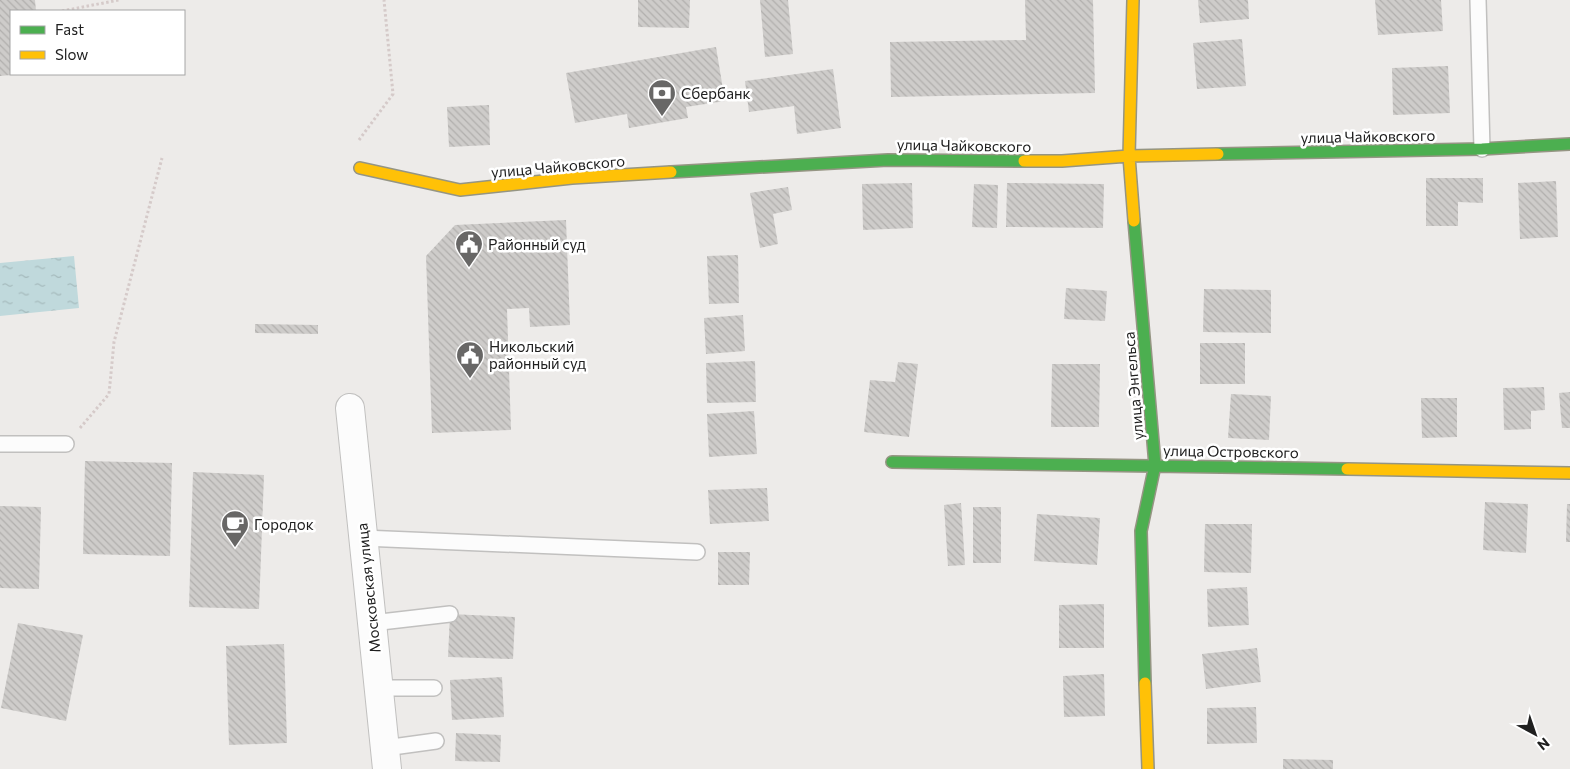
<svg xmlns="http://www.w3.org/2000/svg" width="1570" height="769" font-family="Commissioner,sans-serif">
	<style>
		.water { fill: url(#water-ripples) }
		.building { fill: url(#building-back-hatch) }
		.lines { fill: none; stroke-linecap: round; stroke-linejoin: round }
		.lane-casing { stroke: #c1c0bf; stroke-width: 18 }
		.street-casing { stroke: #c1c0bf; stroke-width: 30 }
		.fast-casing { stroke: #959583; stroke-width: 14 }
		.slow-casing { stroke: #959583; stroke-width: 14 }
		.path { stroke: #d5cac9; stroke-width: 3; stroke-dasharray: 2.5 2.5; stroke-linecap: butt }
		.lane { stroke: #fcfcfc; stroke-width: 15 }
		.street { stroke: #fcfcfc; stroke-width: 28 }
		.fast { stroke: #4caf50; stroke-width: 11 }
		.slow { stroke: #ffc107; stroke-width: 11 }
		.labels { text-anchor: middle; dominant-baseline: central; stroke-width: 5; stroke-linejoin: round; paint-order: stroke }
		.poi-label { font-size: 15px; fill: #202020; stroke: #fff; text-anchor: start }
		.street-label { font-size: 15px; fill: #202020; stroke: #fff }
	</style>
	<defs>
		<pattern id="water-ripples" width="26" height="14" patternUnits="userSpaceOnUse" patternTransform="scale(1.25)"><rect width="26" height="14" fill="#c0d9dc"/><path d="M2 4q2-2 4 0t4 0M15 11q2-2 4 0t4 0" fill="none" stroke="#a5babc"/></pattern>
		<pattern id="building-back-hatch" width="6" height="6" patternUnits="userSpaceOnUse" patternTransform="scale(1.25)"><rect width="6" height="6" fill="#ceccca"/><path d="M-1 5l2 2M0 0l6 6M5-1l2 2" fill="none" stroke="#b1afad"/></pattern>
	</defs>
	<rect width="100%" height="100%" fill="#edebe9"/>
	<!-- water -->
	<path class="water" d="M74,256l5,52 -79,8v-53z"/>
	<!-- building -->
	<path class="building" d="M0,0h35l1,11h-25v64l-11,1z
		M638,0h52l-1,28 -51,-1z
		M760,0h28l5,54 -28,3z
		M1025,0h68l2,93 -204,4 -1,-55 136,-2z
		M1198,0h50l1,19 -49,4z
		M1375,0h66l2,31 -65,4z
		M1242,39l4,47 -49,3 -4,-46z
		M716,47l9,54 -39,6 2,11 -59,10 -2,-14 -52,9 -9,-50z
		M1448,66l2,47 -57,2 -1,-47z
		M833,69l8,59 -44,6 -3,-28 -45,6 -4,-31z
		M489,105l1,40 -41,2 -2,-40z
		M1426,178h57v25l-25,-1v24h-32z
		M1556,181l2,56 -38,2 -2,-56z
		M912,183l1,45 -50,2 -1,-46z
		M1007,183l97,1 -1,44 -97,-1z
		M974,184l24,1 -1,43 -25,-1z
		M788,187l4,23 -19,4 5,30 -18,4 -10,-55z
		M566,220l4,105 -40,2 -1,-19 -22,1 4,121 -79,3 -6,-177 29,-31z
		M738,255l1,48 -30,1 -2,-48z
		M1066,288l41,3 -2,30 -41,-2z
		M1204,289l67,1v43l-68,-1z
		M743,315l2,36 -39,3 -2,-36z
		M255,324l63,1v9l-63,-1z
		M1200,343h45v41h-45z
		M755,361l1,41 -49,1 -1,-40z
		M898,362l20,2 -9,73 -45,-5 6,-52 25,2z
		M1052,364h48l-1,63h-48z
		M1544,387l1,23 -14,1v18l-27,1 -1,-42z
		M1570,392v36h-8l-3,-35z
		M1231,394l40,2 -2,44 -41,-2z
		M1421,398h36v39l-35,1z
		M754,411l3,43 -48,3 -2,-43z
		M85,461l87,2 -2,93 -87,-2z
		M193,472l71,3 -5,134 -70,-2z
		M767,488l2,33 -59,3 -2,-34z
		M1485,502l43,2 -2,49 -43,-3z
		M961,503l4,62 -17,1 -4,-61z
		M1567,504h3v38h-4z
		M0,506l41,1 -2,82 -39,-1z
		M973,507h28v56h-28z
		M1037,514l63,4 -3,47 -63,-4z
		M1205,524h47l-1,49 -47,-1z
		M718,552h32l-1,33h-31z
		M1247,587l2,38 -41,2 -1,-38z
		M1104,604v44h-45v-43z
		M450,614l65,3 -2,42 -65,-2z
		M18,623l65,12 -17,86 -65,-13z
		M284,644l3,99 -58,2 -3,-99z
		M1257,648l4,34 -55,7 -4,-35z
		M1104,674l1,42 -41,1 -1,-41z
		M502,677l2,40 -52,3 -2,-40z
		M1256,707l1,36 -50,1v-36z
		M456,733l45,2 -1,27 -45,-1z
		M1283,759l50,1v9h-50z"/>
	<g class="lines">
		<!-- lane casing -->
		<g class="lane-casing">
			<path id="lane" d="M1478,0l4,149
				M0,444h66
				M363,538l334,14
				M372,623l78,-9
				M379,688h55
				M385,748l51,-7"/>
		</g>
		<!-- street casing -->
		<g class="street-casing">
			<path id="street" d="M350,408l37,361"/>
		</g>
		<!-- fast casing -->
		<g class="fast-casing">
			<path id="fast" d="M1218,154l264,-5 88,-5
				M671,172l217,-12 136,1
				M1134,221l21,244 -14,66 4,152
				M892,462l455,7"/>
		</g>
		<!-- slow casing -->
		<g class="slow-casing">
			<path id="slow" d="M1133,0l-4,156 5,65
				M1024,161h38l67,-5 89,-2
				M360,168l100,22 112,-12 99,-6
				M1347,469l223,4
				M1145,683l3,86"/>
		</g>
		<!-- path -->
		<path class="path" d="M62,11l57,-11
			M359,140l34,-46 -9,-94
			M80,428l29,-34 5,-52 48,-184"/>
		<!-- lane -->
		<use href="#lane" class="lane"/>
		<!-- street -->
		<use href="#street" class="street"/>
		<!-- fast -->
		<use href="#fast" class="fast"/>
		<!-- slow -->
		<use href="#slow" class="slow"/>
	</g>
	<!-- icons -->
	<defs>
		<g id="bank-pin" transform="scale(1.4375)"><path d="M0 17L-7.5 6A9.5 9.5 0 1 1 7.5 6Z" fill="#686766" stroke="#fff"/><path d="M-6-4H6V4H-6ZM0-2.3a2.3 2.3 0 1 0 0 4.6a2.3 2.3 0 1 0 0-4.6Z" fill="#fff"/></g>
		<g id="civic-pin" transform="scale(1.4375)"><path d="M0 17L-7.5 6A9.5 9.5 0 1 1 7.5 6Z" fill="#686766" stroke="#fff"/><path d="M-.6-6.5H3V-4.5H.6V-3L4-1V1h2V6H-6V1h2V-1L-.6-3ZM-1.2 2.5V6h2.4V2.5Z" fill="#fff"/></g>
		<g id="cafe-pin" transform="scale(1.4375)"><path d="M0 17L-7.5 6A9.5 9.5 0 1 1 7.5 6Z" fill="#686766" stroke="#fff"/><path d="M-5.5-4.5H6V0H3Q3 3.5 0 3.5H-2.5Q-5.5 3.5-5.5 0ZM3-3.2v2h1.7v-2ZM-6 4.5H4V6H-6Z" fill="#fff"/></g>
	</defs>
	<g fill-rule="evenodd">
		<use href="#bank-pin" x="662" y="93"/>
		<use href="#civic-pin" x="469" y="244"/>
		<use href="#civic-pin" x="470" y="355"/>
		<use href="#cafe-pin" x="235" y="524"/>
	</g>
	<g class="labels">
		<!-- poi labels -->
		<g class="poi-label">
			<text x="681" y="93">Сбербанк</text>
			<text x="488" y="244">Районный суд</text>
			<text x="489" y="346">Никольский<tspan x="489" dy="17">районный суд</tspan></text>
			<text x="254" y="524">Городок</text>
		</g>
		<!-- street labels -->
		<g class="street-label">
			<text transform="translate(1368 136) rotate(-1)">улица Чайковского</text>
			<text transform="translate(964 145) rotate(1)">улица Чайковского</text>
			<text transform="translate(558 166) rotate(-5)">улица Чайковского</text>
			<text transform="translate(1133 386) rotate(-95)">улица Энгельса</text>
			<text transform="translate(1231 451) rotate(1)">улица Островского</text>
			<text transform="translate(368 588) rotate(-96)">Московская улица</text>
		</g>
	</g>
	<!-- legend -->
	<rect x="10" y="10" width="175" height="65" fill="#ffffff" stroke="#a6a6a6"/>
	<rect x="20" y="26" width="25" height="8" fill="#4caf50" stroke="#a6a6a6"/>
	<text x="55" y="35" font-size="15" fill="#202020">Fast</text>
	<rect x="20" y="51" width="25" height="8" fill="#ffc107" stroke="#a6a6a6"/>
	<text x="55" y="60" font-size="15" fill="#202020">Slow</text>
	<!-- north arrow -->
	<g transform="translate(1535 734) rotate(140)" stroke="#ffffff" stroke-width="4" paint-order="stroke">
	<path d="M0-4L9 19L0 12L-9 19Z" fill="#202020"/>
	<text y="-8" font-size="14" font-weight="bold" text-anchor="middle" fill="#202020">N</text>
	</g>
</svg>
